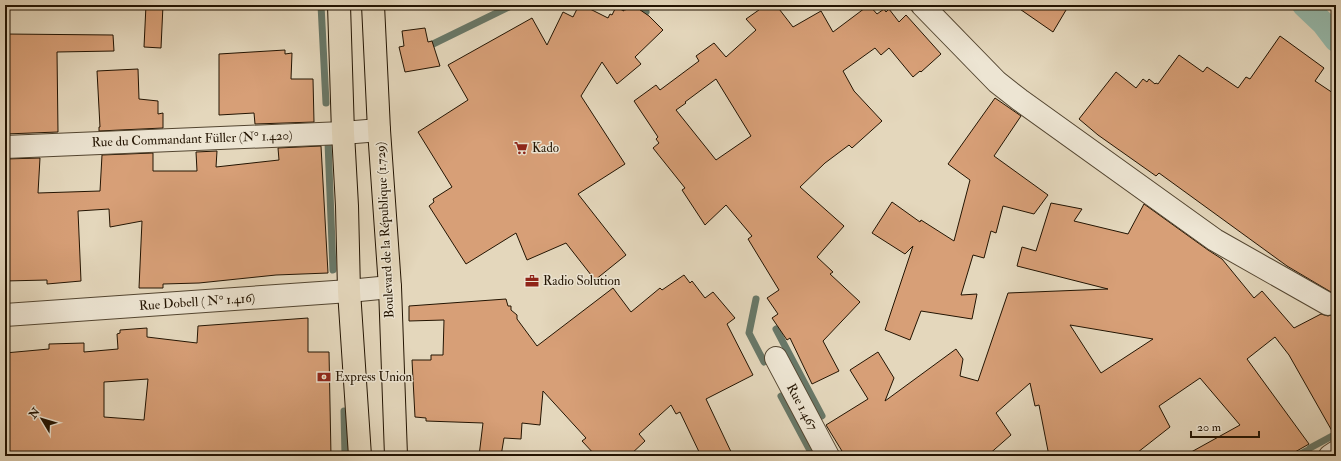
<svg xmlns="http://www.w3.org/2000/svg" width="1341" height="461" font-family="'IM FELL Double Pica',serif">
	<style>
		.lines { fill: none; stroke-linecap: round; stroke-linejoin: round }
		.stream { stroke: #687868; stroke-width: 7 }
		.canal { stroke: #96baac; stroke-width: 24 }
		.building { fill: #d79f77; stroke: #231402; fill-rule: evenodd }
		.minor-casing { stroke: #534530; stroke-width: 24 }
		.primary-casing { stroke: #231402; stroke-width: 24 }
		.minor { stroke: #ede5d3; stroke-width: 22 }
		.primary { stroke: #e4d7bc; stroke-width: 22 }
		.labels { text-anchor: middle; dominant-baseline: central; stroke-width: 3; stroke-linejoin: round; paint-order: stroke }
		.street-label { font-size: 13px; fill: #231402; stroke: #ede5d3 }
		.poi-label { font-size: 13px; fill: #231402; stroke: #ede5d3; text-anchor: start }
	</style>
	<rect width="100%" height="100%" fill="#e4d7bc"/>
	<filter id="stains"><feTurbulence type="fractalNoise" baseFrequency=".005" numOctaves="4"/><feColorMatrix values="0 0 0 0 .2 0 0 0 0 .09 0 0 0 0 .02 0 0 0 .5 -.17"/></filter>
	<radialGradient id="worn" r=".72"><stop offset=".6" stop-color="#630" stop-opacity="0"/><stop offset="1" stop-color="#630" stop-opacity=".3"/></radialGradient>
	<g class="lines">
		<!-- stream -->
		<path class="stream" d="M321,5l5,98
			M621,5l13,1 11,7 1,-1
			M433,44l80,-39
			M328,142l5,128
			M756,299l-7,34 15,29
			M776,329l46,87
			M781,396l32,60
			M344,411l1,45
			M1310,448l26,-14
			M1297,456l9,-5"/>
		<!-- canal -->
		<path class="canal" d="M1304,5l19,18 13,17"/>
	</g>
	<!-- building -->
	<path class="building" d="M146,5h17l-2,43 -17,-1z
		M579,5h3l26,13 2,-4 2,1 4,-8 8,4v-2l2,1 3,-5h4l16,11 14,14 -28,27 6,7 -24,20 -15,-22 -21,34 44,68 -47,30 48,61 -31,25 -29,-37 -39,17 -11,-27 -50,31 -37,-58 5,-4 -1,-3 19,-12 -34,-55 50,-32 -20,-35 84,-47 15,27 16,-33 10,5z
		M766,5h10l17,22 28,-16 12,21 36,-27 8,9 7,-5 2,3 3,-3 10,13 7,-7 35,39 -20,18 -1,-1 -7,6 -24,-29 -8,7 -6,-7 -32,23 11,20 28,30 -30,27 -3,-3 -24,18 -25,24 44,39 -27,31 16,15 -3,2 30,28 -37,39 16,30 -27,13 -22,-46 -3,2 -15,-22 6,-4 -11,-16 12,-8 -31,-51 4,-3 -26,-31 -21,20 -23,-35 3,-2 -32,-40 6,-5 -3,-4 2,-2 -24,-36 22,-16 4,5 39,-29 -3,-5 18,-13 12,14 30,-27 -10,-11zM716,79l35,57 -35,24 -40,-50 10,-7 -1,-1z
		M1014,5h55l-16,27z
		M425,28l3,14 4,-1 8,25 -35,6 -6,-25 5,-1 -2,-15z
		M5,34l108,1 1,16 -57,1 1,80 -53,2z
		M1280,36l44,32 -9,13 21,14v200l-49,-29 -128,-93 -3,3 -58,-41 -19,-16 37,-47 20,16 7,-9 4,3 2,-3 6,5 1,-1 2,1 21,-29 24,17 4,-5 31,21 8,-11 4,2z
		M285,50v4l7,-1 -1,26h22l1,43 -59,2 -1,-11 -35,2v-61z
		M138,69l1,30 19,2v13l5,-1v15l-64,3v-4h1l-3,-56z
		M995,98l26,18 -27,40 54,39 -14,19 -31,-8 -7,27 -5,-2 -7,27 -11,-3 -12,40 16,-1 -5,25 -51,-8 -11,29 -25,-10 28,-84 -8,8 -33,-21 20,-31 28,20 1,-2 33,21 16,-61 -22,-16z
		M321,146l7,127 -52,2 -77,8 -36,1v4h-24l3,-67 -32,6 -1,-18 -31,2 3,70 -34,3v-4l-42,1v-122l35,-1 -2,35 62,-2 2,-36 51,-2v18h44l-1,-19 21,-1 -1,16 63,-7 -1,-12z
		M1051,203l31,6 -8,12 54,13 16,-30 64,46 14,9 32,39 8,-7 32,37 27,-14 7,2 8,-3v125l-47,-83 -14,-18 -28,22 62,85 -21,12h-104l56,-31 -40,-47 -41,28 11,21 -37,29h-84l-10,-51 -4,1 -5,-23 -34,30 15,22 -24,21h-142l-19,-31 42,-26 -18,-29 28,-18 16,26 -9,23 71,-52 7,10 -3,17 18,5 30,-88 100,-4 -91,-23 5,-19 14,4zM1070,325l83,14 -52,34z
		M684,275l6,8 2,-2 13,17 8,-6 22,26 -8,6 26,51 -47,24 27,57h-32l-21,-44 -4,2 -5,-9 -32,29 6,7 -16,15h-33l-14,-15 4,-3 -43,-47 -3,34 -18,-2 -1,16 -17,-1 -3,18h-22l4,-33 -57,-2v-3l-11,-1 -3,-57h19v-5h12l1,-35 -35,1v-15l97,-7 2,7h3v4l6,5v4l20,27 76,-58 18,24 29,-24 2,2z
		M308,318v34h21l2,104h-326v-103l44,-4v-5l35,-1v9l34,-3 -1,-15 3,-1v-3l27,-2v9l50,6 1,-17zM148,379l-4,41 -40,-3v-35z"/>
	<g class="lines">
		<!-- minor casing -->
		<g class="minor-casing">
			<path id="minor" d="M922,5l75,77 23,18 195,140 113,64
				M5,147l338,-14 36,-3
				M5,315l344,-24 41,-4
				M776,358l52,98
				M1330,456l6,-4"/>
		</g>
		<!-- primary casing -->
		<g class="primary-casing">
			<path id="primary" d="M339,5l4,128 4,73 2,85 11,165
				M373,5l6,125 11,157 6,169"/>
		</g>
		<!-- minor -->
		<use href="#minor" class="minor"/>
		<!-- primary -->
		<use href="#primary" class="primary"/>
	</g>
	<!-- icons -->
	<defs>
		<g id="supermarket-bare" transform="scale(1.08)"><path d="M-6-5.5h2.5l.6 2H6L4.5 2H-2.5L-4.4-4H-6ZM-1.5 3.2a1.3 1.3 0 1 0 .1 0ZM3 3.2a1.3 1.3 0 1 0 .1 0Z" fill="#8f2418" stroke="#ede5d3" stroke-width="2.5" paint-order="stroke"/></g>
		<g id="office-bare" transform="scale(1.08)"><path d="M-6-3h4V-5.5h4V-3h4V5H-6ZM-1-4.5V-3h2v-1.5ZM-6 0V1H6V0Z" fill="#8f2418" stroke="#ede5d3" stroke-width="2.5" paint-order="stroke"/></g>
		<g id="bank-bare" transform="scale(1.08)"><path d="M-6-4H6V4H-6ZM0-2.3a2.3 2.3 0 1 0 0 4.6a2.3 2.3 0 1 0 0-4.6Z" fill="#8f2418" stroke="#ede5d3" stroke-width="2.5" paint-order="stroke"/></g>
	</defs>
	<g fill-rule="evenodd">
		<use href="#supermarket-bare" x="521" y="148"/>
		<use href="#office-bare" x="532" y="281"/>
		<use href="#bank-bare" x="324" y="377"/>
	</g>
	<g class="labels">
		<!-- street labels -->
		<g class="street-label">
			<text transform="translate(192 139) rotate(-2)">Rue du Commandant Füller (N° 1.420)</text>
			<text transform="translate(385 230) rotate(-93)">Boulevard de la République (1.729)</text>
			<text transform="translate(197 302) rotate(-4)">Rue Dobell ( N° 1.416)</text>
			<text transform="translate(802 407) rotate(62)">Rue 1.467</text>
		</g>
		<!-- poi labels -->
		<g class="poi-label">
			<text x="532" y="148">Kado</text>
			<text x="543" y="281">Radio Solution</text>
			<text x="335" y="377">Express Union</text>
		</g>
	</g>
	<!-- margin -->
	<rect width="1341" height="461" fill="none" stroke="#e4d7bc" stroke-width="20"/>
	<rect x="6" y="6" width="1329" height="449" fill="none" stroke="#231402" stroke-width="2"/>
	<rect x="10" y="10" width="1321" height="441" fill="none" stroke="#231402"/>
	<!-- north arrow -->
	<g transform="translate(42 419) rotate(308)" stroke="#ede5d3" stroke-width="3" paint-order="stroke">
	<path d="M0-3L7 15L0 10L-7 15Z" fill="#231402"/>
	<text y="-6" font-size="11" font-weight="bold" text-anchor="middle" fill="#231402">N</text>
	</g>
	<!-- scale -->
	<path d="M1191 431v6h68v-6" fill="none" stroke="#231402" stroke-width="2"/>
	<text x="1197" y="431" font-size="12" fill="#231402" stroke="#ede5d3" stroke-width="3" paint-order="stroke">20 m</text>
	<rect width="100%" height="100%" filter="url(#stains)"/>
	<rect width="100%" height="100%" fill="url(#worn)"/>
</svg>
